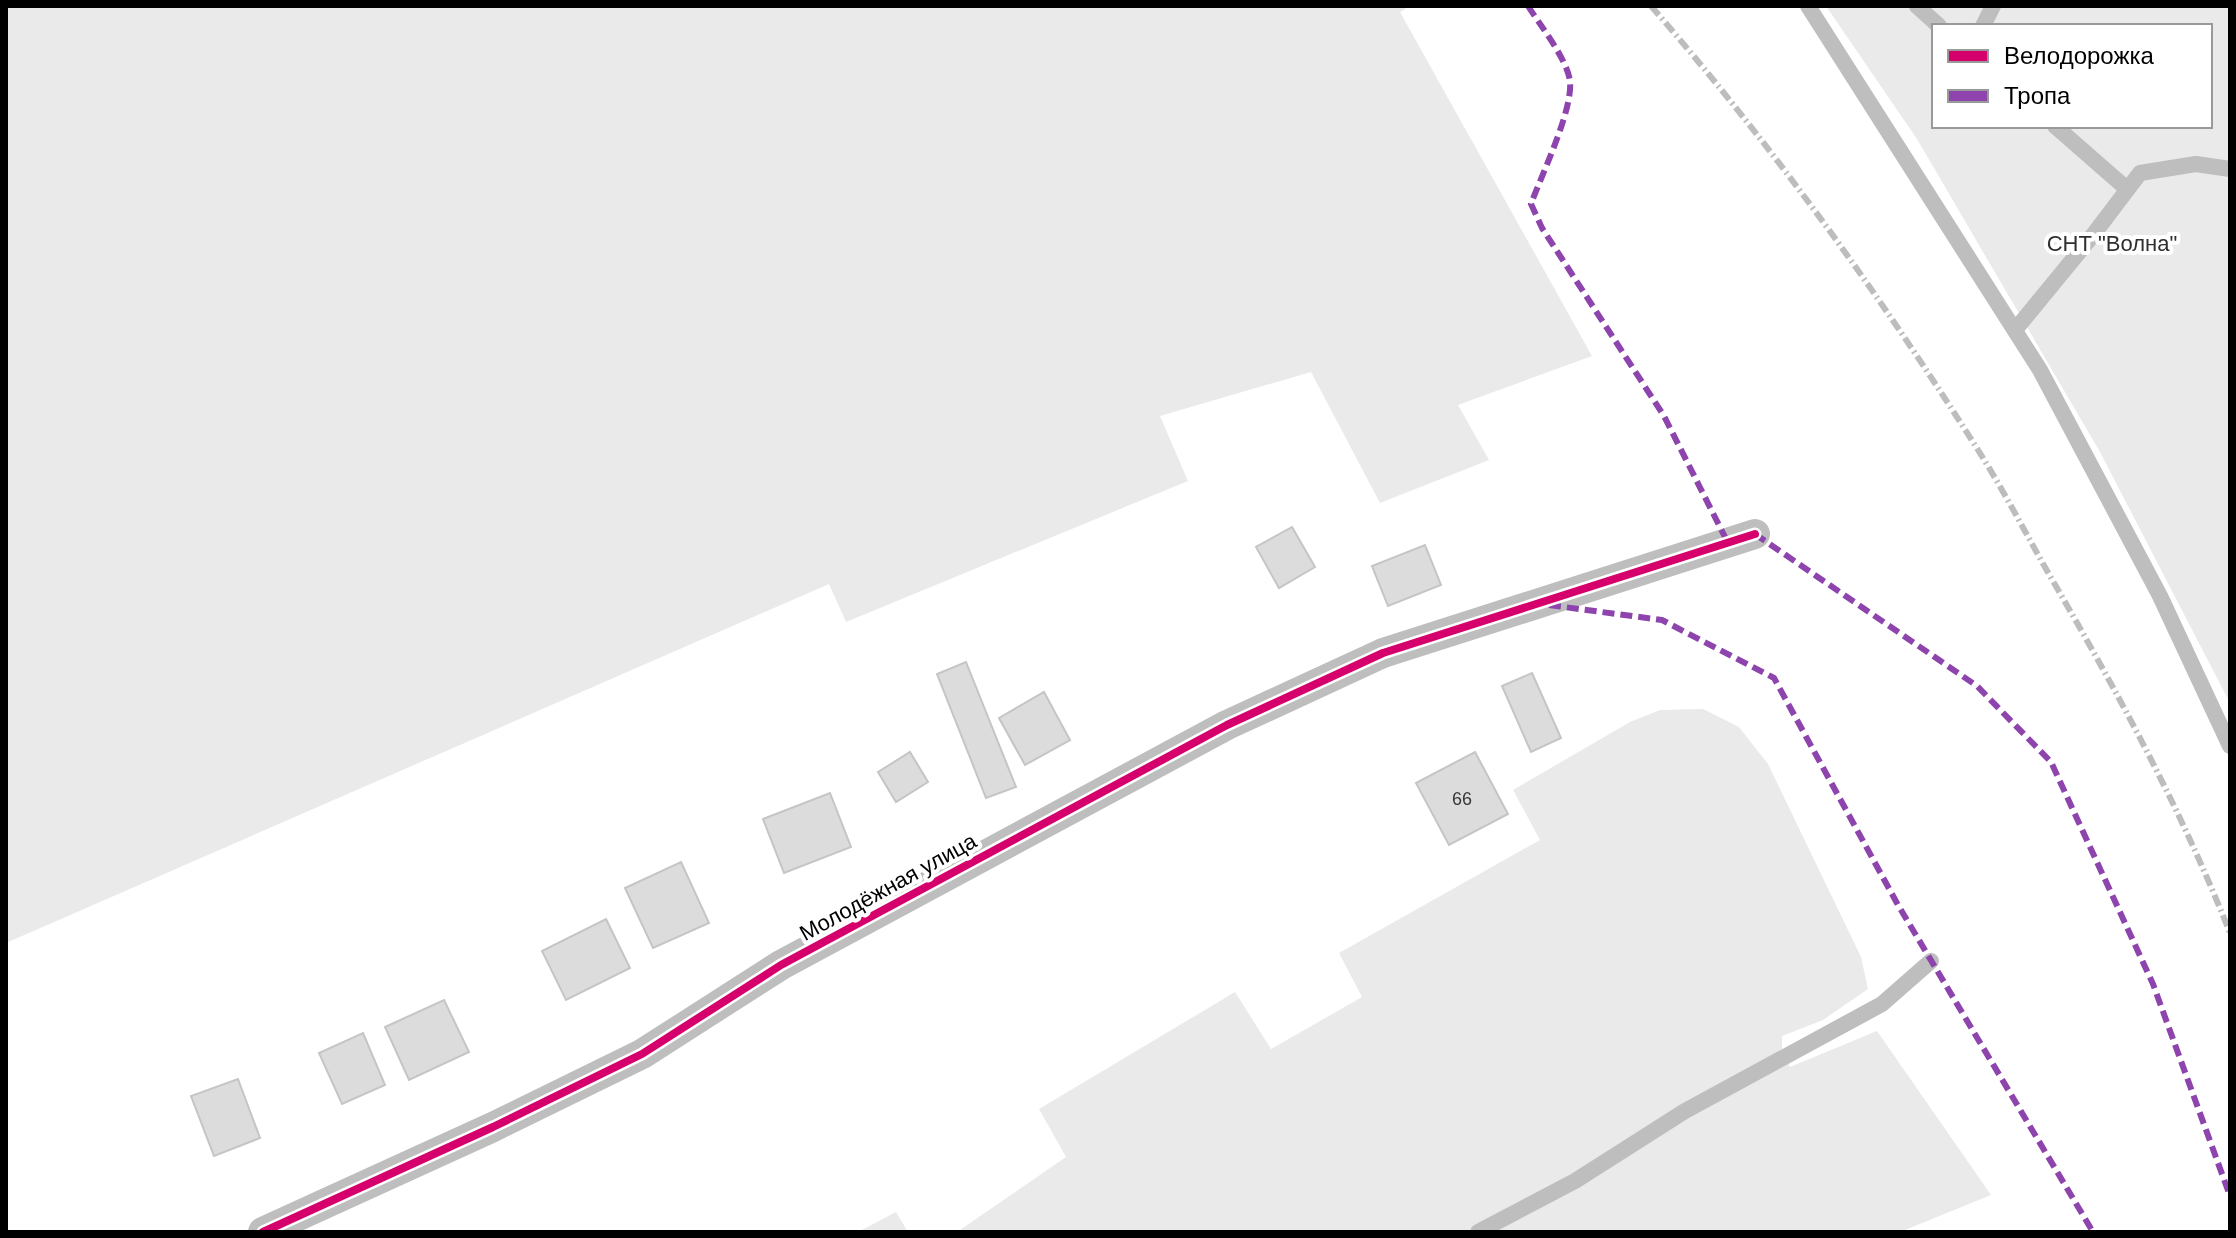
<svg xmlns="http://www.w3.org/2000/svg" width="2236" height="1238" font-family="Arial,sans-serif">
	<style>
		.green { fill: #eaeaea; fill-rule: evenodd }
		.building { fill: #dcdcdc; stroke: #c5c5c5; stroke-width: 2 }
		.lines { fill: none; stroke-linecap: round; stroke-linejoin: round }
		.lane { stroke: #bebebe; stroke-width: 16 }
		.street { stroke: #bebebe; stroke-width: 30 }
		.rail { stroke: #bdbdbd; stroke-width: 6; stroke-dasharray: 12 4 2 4; stroke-linecap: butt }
		.quiet { stroke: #8e44ad; stroke-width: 6; stroke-dasharray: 12 6; stroke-linecap: butt }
		.cycleway-casing { stroke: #fff; stroke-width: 13 }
		.cycleway { stroke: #d6006c; stroke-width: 8 }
		.labels { text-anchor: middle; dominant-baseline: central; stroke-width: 8; stroke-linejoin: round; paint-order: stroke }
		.number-label { font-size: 18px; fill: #373737 }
		.park-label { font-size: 22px; fill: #2f2f2f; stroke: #fff }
		.street-label { font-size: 22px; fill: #000; stroke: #fff }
	</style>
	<rect width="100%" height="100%" fill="#fff"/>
	<!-- green -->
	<path class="green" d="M6,6h1404l-10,6 192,344 -134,49 31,55 -109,43 -69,-131 -151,44 28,65 -342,141 -17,-38 -823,359z
		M1826,6h404v697l-130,-251 -183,-313zM1934,26h276v100h-276z
		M1703,709l36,18 29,37 93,193 7,32 -45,31 -41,16v13l8,18 87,-36 114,164 -91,37h-943l109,-75 -27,-48 196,-117 36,57 91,-52 -23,-44 201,-113 -27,-50 117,-68 30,-12z
		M896,1212l12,20h-50z"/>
	<!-- building -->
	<path class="building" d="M1292,527l23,40 -36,21 -23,-41z
		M1425,545l16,40 -53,21 -16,-40z
		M966,662l50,125 -30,11 -49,-124z
		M1532,673l29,65 -30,14 -29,-66z
		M1044,692l26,48 -45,25 -26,-47z
		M910,752l18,30 -32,20 -18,-30z
		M1475,752l33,62 -59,31 -33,-62z
		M830,793l21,54 -67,26 -21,-54z
		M681,862l28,61 -56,25 -28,-60z
		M606,919l24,49 -64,32 -24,-49z
		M444,1000l25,52 -60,28 -24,-53z
		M363,1033l22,52 -43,19 -23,-51z
		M238,1079l22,59 -46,18 -23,-60z"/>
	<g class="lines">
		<!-- lane -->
		<path class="lane" d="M1808,6l232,364 120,226 70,150
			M1917,6l22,20
			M1983,26l10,-20
			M2055,126l72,63
			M2015,330l78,-95 47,-62 56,-9 34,5
			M1478,1232l97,-51 110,-70 197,-107 49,-43"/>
		<!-- street -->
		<path class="street" d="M263,1232l230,-105 149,-73 139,-89 446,-240 156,-72 372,-119"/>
		<!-- rail -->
		<path class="rail" d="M1651,6c121,139 229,289 327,444 26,41 48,84 72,126 67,115 131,233 180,357"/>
		<!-- quiet -->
		<path class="quiet" d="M1528,6c12,19 39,53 42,75 3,29 -28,93 -39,123l11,24 122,188 64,127
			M1755,534l222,152 74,76 102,222 77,212
			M1549,605l113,15 112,58 124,227 195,327"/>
		<!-- cycleway casing -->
		<g class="cycleway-casing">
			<path id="cycleway" d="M263,1232l230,-105 149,-73 139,-89 446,-240 156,-72 372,-119"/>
		</g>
		<!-- cycleway -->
		<use href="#cycleway" class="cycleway"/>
	</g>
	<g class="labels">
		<!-- number labels -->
		<g class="number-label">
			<text x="1462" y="799">66</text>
		</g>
		<!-- park labels -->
		<g class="park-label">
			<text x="2112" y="243">СНТ "Волна"</text>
		</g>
		<!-- street labels -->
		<g class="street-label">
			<text transform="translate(888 887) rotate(-29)">Молодёжная улица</text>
		</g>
	</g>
	<!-- border -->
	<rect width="2236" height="1238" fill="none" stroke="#000000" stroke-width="16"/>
	<!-- legend -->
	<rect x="1932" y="24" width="280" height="104" fill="#ffffff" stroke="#999999" stroke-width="2"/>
	<rect x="1948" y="50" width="40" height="12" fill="#d6006c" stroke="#999999" stroke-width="2"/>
	<text x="2004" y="64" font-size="24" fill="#000000">Велодорожка</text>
	<rect x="1948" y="90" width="40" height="12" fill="#8e44ad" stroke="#999999" stroke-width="2"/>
	<text x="2004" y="104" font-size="24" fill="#000000">Тропа</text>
</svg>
